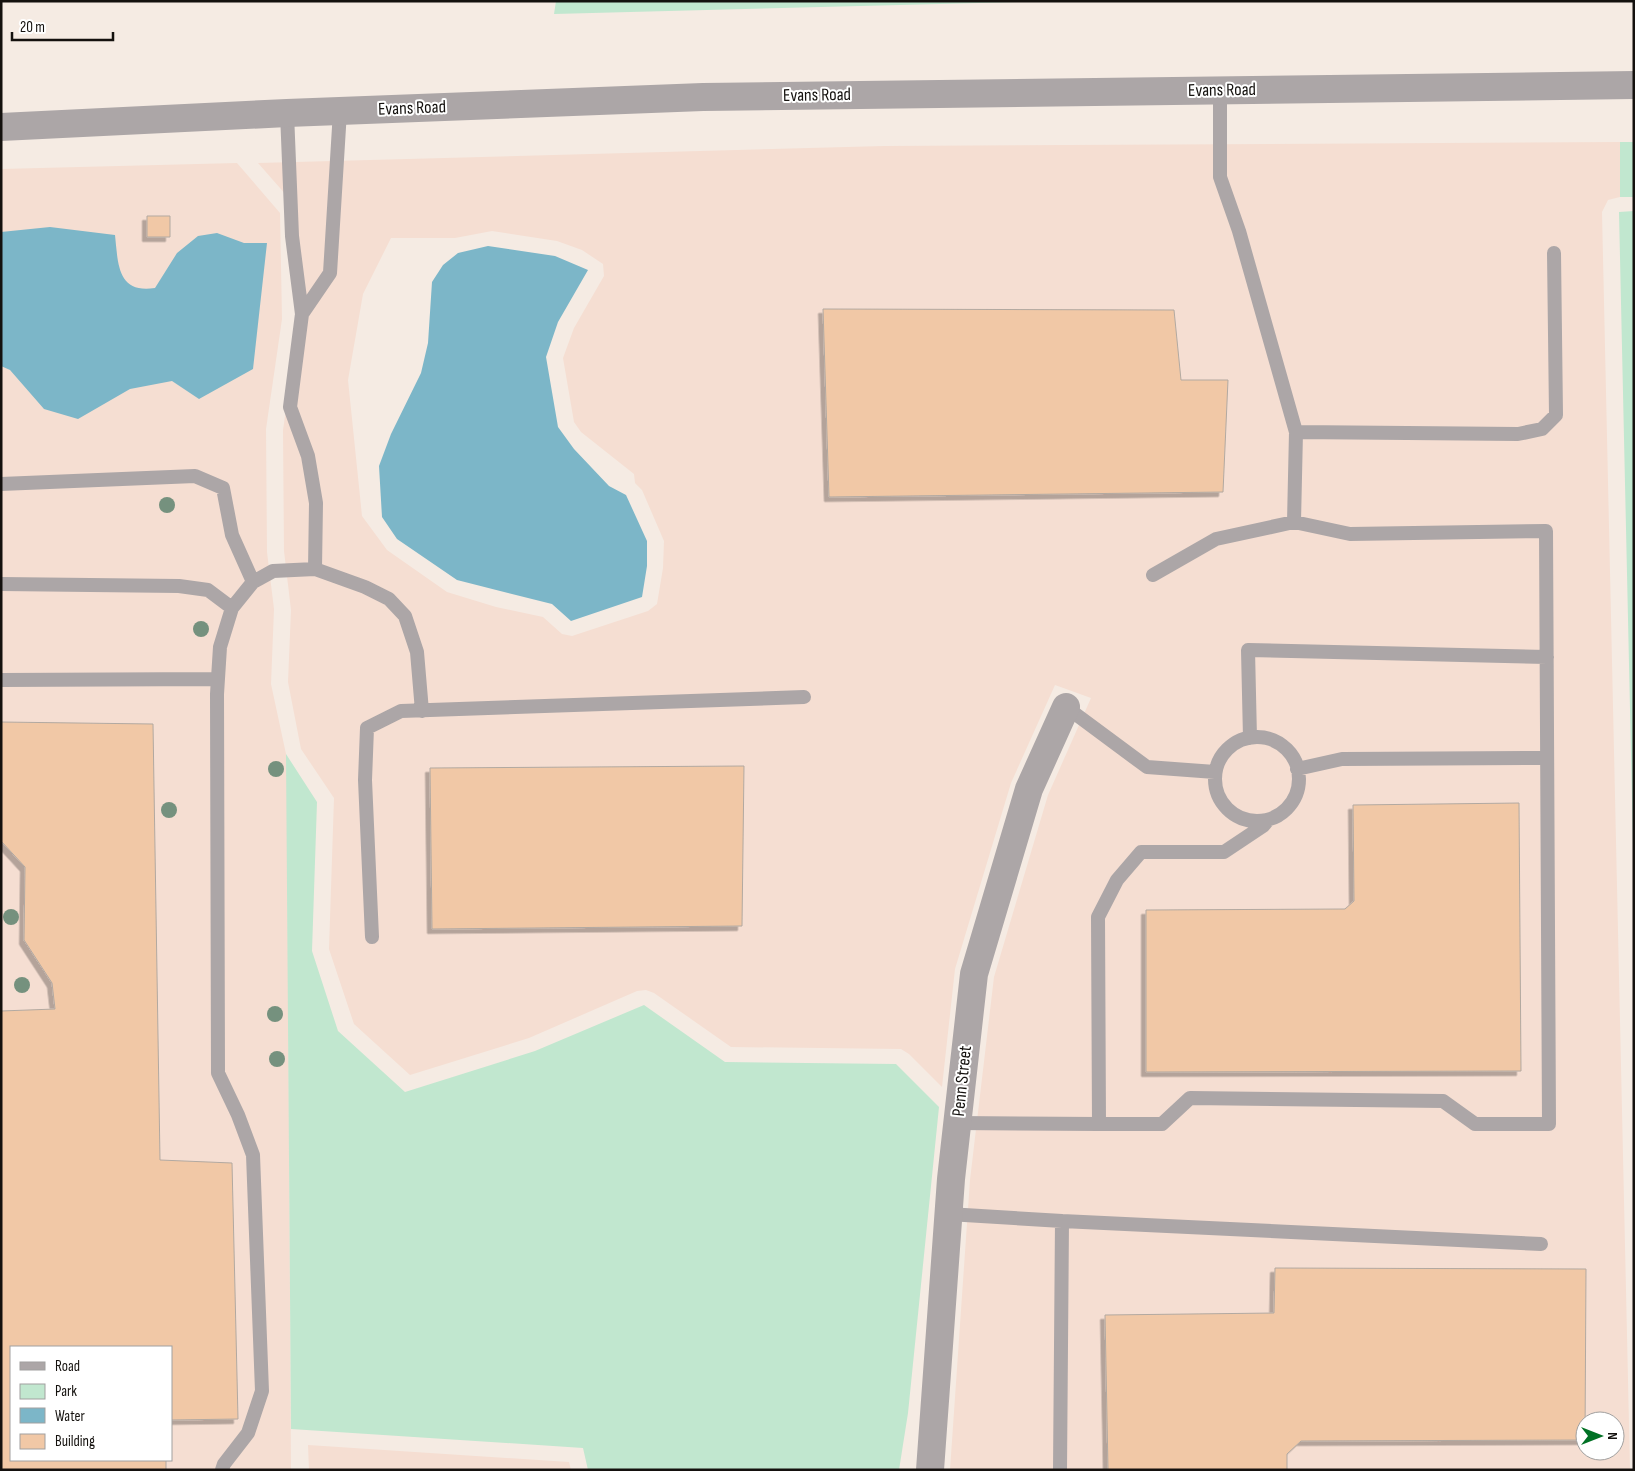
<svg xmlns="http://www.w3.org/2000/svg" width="1635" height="1471" font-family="'Sofia Sans Condensed',sans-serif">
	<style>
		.commercial { fill: #f5ded2; fill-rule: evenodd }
		.green { fill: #c1e7cf }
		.water { fill: #7cb6c8 }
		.building { fill: #f1c8a6; stroke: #b2a9a1; filter: url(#shadow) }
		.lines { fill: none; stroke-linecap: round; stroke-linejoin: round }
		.service { stroke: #aca6a7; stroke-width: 14 }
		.minor { stroke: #aca6a7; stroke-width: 28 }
		.tertiary { stroke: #aca6a7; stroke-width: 28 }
		.tree { fill: #75917e }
		.labels { text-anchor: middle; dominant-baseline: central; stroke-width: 4; stroke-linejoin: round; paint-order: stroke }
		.street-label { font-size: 18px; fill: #14110e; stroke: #fff }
	</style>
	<defs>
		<filter id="shadow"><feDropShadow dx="-4.5" dy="4.5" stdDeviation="0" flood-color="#0004"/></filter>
	</defs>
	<rect width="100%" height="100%" fill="#f5ebe3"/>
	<!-- commercial -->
	<path class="commercial" d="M1620,142v55l-12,3 -6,12 28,1258h-680l20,-290 24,-203 54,-182 43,-97 -36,-13 -44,98 -56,186 -13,118 -33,-33 -8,-5 -170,-2 -77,-54 -8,-3 -9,1 -108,47 -119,37 -56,-51 -25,-75 5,-151 -33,-49 -13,-67 3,-72 -7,-59 -1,-121 16,-110 -5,-116 -36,-41 626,-17zM492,231l65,10 25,9 21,14 1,12 -30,52 -11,30 11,64 7,10 53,42 1,9 7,7 22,51 -1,27 -6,36 -9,7 -76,25 -10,-2 -19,-17 -47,-10 -49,-15 -60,-42 -25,-34 -14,-136 15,-86 28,-56h64zM1585,1421h30v30h-30z
		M237,163l43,50 2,106 -16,110 1,123 7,57 -3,75 15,70 1,25 4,691h-290v-1301zM11,1347h160v113h-160z
		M308,1445l261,17 2,8h-262z"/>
	<!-- green -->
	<path class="green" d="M556,1h496l-498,13z
		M1620,142h14v55h-14z
		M1634,211v679l-15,-678z
		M286,754l31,48 -5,149 26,80 67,61 130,-41 109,-46 81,57 171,2 43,43 -31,306 -9,57h-311l-5,-22 -292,-19z"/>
	<!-- water -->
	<path class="water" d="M50,227l65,8c3,28 2,59 40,53l22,-35 21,-17 19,-3 27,10h23l-14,126 -54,30 -27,-18 -42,8 -52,30 -34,-10 -34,-39 -9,-4v-134z
		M488,246l67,10 33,14 -30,52 -12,35 12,70 16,22 35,37 17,9 21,46v25l-5,31 -71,24 -19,-17 -95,-24 -60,-41 -15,-22 -3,-51 12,-32 30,-61 7,-30 4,-61 11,-17 15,-12z"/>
	<!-- building -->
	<path class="building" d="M147,216h23v21h-23z
		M823,309l351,1 7,70h47l-5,112 -394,5z
		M1,722l152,2 7,436 72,3 6,256 -67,1v-73h-160v113h155v10h-165v-459l54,-2 -3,-26 -28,-43 1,-73 -24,-26z
		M744,766l-2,160 -310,3 -2,-161z
		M1519,803l2,268 -375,1v-162l199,-1 9,-8 -1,-96z
		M1275,1268l311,1 -1,171 -284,1 -14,13v16h-179l-3,-155 169,-2z"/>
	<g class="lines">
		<!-- service -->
		<path class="service" d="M287,113l5,123 10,78 -12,93 18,49 8,47 -1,66
			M302,314l28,-41 10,-162
			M1296,432l222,2 24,-5 14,-14 -2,-162
			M1,484l194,-8 28,12 9,47 21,47
			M1153,575l63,-36 78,-17 2,-90 -57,-201 -19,-54v-87
			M1,584l178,2 29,4 24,18
			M1,680l216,-1
			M1066,707l81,60 68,5
			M1215 779a42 42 0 1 1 84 0a42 42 0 1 1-84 0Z
			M1250,738l-2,-88 299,7
			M1297,769l45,-10 205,-1
			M372,937l-7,-157 2,-52 34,-17 403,-14
			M957,1123l142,1 -1,-207 19,-37 24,-28h83l39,-26 5,-6
			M1099,1124h63l28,-26 253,3 32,23h74l-3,-593 -196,3 -56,-12
			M948,1214l114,7 -2,249
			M1062,1221l479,23
			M222,1470l2,-6 24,-31 14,-42 -9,-236 -15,-40 -20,-42 -1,-379 3,-47 12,-39 21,-26 20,-11 42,-2 50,18 24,12 16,17 12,36 5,59"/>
		<!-- minor -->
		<path class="minor" d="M930,1470l21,-291 23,-205 55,-185 37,-82"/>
		<!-- tertiary -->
		<path class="tertiary" d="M1,127l286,-14 416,-16 931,-12"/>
	</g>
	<!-- trees -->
	<g class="tree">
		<circle cx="167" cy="505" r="8"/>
		<circle cx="201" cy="629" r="8"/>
		<circle cx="276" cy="769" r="8"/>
		<circle cx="169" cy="810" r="8"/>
		<circle cx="11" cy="917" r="8"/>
		<circle cx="22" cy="985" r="8"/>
		<circle cx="275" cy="1014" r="8"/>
		<circle cx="277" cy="1059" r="8"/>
	</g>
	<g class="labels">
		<!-- street labels -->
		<g class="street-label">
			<text transform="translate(1222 90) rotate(-1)">Evans Road</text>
			<text transform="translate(817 95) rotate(-1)">Evans Road</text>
			<text transform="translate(412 108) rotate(-2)">Evans Road</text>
			<text transform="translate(962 1081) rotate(-84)">Penn Street</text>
		</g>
	</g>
	<!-- border -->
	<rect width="1635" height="1471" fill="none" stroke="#14110e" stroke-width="5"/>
	<!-- legend -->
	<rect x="10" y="1346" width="162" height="115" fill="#ffffff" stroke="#a1a09f"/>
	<rect x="20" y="1362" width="25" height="8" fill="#aca6a7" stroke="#a1a09f"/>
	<text x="55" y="1371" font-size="15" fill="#14110e">Road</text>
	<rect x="20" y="1384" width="25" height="15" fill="#c1e7cf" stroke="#a1a09f"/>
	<text x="55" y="1396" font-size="15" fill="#14110e">Park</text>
	<rect x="20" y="1408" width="25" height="15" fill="#7cb6c8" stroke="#a1a09f"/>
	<text x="55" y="1421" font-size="15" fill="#14110e">Water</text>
	<rect x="20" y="1434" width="25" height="15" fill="#f1c8a6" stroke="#a1a09f"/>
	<text x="55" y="1446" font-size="15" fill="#14110e">Building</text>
	<!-- north arrow -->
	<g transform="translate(1600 1436) rotate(90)"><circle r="24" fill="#ffffff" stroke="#a1a09f"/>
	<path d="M0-4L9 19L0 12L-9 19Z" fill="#007124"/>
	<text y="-8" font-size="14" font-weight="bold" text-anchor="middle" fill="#14110e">N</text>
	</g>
	<!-- scale -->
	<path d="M12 32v8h101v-8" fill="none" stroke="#14110e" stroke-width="2.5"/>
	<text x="20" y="32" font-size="15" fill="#14110e" stroke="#ffffff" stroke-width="4" paint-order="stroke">20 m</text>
</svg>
